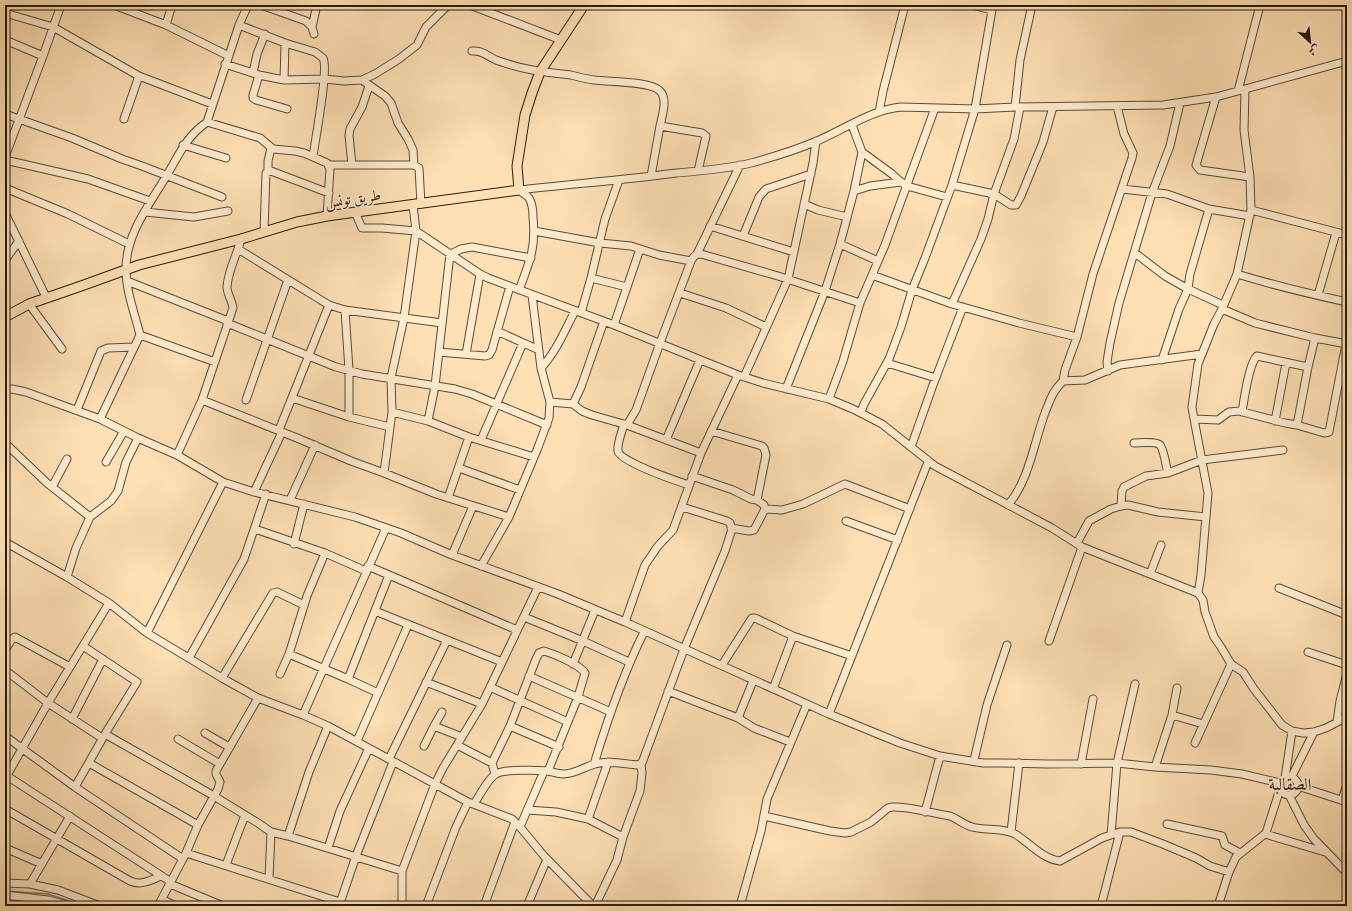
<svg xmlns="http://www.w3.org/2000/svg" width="1352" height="911" font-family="'IM FELL DW Pica',Amiri,serif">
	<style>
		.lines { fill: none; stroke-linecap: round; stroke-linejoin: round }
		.stream { stroke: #6f7c6c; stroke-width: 1.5 }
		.minor-casing { stroke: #5b4c39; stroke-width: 9 }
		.major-casing { stroke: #251b10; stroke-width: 11 }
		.minor { stroke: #feebce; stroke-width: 7 }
		.major { stroke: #fee0b4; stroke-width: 9 }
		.labels { text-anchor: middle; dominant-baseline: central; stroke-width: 3.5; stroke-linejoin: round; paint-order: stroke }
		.street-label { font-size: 15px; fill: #251b10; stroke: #feebce }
		.quarter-label { font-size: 17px; fill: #251b10; stroke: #feebce }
	</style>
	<rect width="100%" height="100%" fill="#fee0b4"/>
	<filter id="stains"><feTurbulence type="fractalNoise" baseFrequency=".005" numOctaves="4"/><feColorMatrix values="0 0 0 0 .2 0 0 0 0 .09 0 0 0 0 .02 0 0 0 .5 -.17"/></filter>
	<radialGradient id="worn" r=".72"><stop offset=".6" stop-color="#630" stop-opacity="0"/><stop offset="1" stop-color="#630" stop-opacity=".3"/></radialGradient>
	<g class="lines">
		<!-- stream -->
		<path class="stream" d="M5,891l43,3 35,12"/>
		<!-- minor casing -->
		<g class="minor-casing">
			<path id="minor" d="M114,5l52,20 63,31
				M261,5l45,16 6,6 2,7
				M470,5l91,35
				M5,13l48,14 86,49 73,28
				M166,25l6,-20
				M239,25l46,18 30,9 8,6c6,11 -8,82 -10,99
				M312,27l5,-22
				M5,40l38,16
				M472,51c10,-1 15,5 24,9 27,10 47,12 75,15 8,2 15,4 23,5 15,2 57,1 66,11 8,8 2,25 0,35l42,7 4,3 -8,35
				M225,64l34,11 25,5 40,-1 20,2 18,-1 13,-6 24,-15 18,-14 9,-18 22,-22
				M253,73l4,-19 8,-20
				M259,75l-6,20v3l3,2 31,9
				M284,80l1,-37
				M362,80l23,16 6,7 7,20 10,16 5,11 1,15
				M1245,90l-1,40 6,47 1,33 -14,64 -15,35 -8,15 -16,40 -6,43 2,12 14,74 -7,82 -3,18 5,7 2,12 9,25 7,10 10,17 12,8 11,17 28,36 10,6 11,2 11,-1 12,-4 21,-11
				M1238,91l22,-86
				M1216,97l-20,68 4,5 50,7
				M1117,106l7,28 9,19 -1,5 -39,116 -16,63 -12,33 -2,11 22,-1 35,-15 82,-11
				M1015,107l5,-47 12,-55
				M879,112l4,-21 22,-86
				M5,114l67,24 50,21 20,7 80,31
				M124,119l15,-43
				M207,122l53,16 13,11 22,2 9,2 23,10 3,6 -3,47
				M852,125l10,27 30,22 9,8 6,4 40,11
				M183,145l43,13
				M5,157l38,-101 18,-51
				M5,160l83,19 62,22
				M329,165h85l5,3 2,36
				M352,165l-3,-30 1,-6 12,-22 7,-21
				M268,171v-10l3,-13
				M651,176l9,-50
				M952,185l42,9 17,11h5l5,-9 22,-54 10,-35
				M5,188l63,26 61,30
				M1122,189l45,5 42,15 41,7
				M519,190c52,-6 105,-10 157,-17 25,-2 51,-4 75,-10 22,-6 45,-13 66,-22 28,-12 54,-31 84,-34l74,2 40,-2 148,-2 53,-8 131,-36
				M854,191l16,-5 31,-4
				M804,204l14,6 29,7
				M413,205l3,26 64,43 8,4 126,47 124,50 25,8 66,16 24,10 29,15 53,42 117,62 30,19 116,46
				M1251,210l96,25
				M145,212l49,5 34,-6
				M355,212l7,16h20l34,3 -12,87 -13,60 1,34 -8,61
				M5,213l41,84
				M710,226l84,26
				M534,231l66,12 31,3 28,9 32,6
				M264,232l2,-59 5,-2 58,22
				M743,236l16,-39 7,-8 45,-15
				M840,244l38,17
				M238,249l91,56 16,5 97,13
				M1135,253l30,23 23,13 35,16
				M451,254l10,-5 11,-2 59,11
				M697,254l43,-89
				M5,260l14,-19
				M1237,274c36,11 73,20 110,28
				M872,275l80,29 67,19 58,14
				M591,278l36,9 -13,38
				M127,281l101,40
				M627,287l13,-38
				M519,290c11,-29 17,-42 14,-73 0,-6 -1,-14 -4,-19 -2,-3 -7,-5 -10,-8
				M680,293l46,15 40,19
				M1318,295l18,-62
				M29,304l33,45
				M952,304l29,-65 7,-20 6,-25 20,-55 6,-32
				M1222,309l33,14 60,15 -7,29 -11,58
				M345,310l4,60v47
				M581,313l10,-35 14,-59 14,-39
				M227,323l109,44 26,7 93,15 17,5 75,31
				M497,331l42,19
				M140,335l75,27
				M1315,338l32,6
				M439,352l46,4 4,-1 3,-5 18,-64
				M466,354l14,-80
				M1162,360l17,-51 9,-20 2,-15 19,-65
				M887,363l49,15
				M541,368c15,-16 24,-38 34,-57
				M1108,371l-1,-9 3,-19 9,-40 33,-110 18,-47 10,-43
				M744,377l44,-98 25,-116 3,-22
				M786,389l39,-98 15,-47 14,-53 8,-39
				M5,390l7,-1 14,3 74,27 38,19 39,17 46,27 31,10 101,25 46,16 51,22 106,39 67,28 204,92 71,29 40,13 43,7h18l47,1 69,-1 38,4 56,3 31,4 38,9
				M292,398l57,19 41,10
				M829,399l14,-38 17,-58 25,-58 50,-137
				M202,400l95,38 54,23 33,12 52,21 73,23
				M246,400l42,-120
				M550,402l23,2 9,7 10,4 35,10 74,28
				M573,404l8,-17 23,-66
				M77,410l24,-59 7,-3 26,-1
				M392,412l36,9 7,-35 15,-132
				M861,412l3,-8 25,-45 12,-32 11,-37 13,-32 27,-73 23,-76 17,-99 -20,-5
				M1242,412c2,-12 7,-49 15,-56l51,11
				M100,419l40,-84c-5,-21 -14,-43 -14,-66 0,-36 24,-65 41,-94 13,-22 19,-38 40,-53l32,-97 9,-20
				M1194,419l24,1 11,-8 10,-1 46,12 12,2 27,8 5,-1 17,-88
				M428,421l41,16 65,20
				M1275,421l11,-58
				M624,424c-2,8 -7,19 -6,27 2,11 59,30 71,34
				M627,425l9,-15 24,-67 31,-82c2,-4 4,-7 10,-7l77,22 82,27
				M279,430l50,-125
				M711,431l51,15 2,2 2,7 -9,45
				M481,440l42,-97
				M666,440l34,-80
				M5,443l42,40 43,34 -14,31 -9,29
				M1134,443c5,0 22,-2 26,2 4,4 6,22 8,28
				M911,447l22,-62 30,-78
				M177,455l25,-55 31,-92c-1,-8 -6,-14 -6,-21 1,-17 10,-32 14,-48
				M106,462l18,-31
				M459,468l61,22
				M692,476l41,14 18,9 6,1 7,5 1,4 -11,21 -5,1 -18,-3
				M52,487l15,-28
				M254,492l28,-60
				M448,498l21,-61
				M290,500l25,-55
				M1008,505c22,-26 26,-64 38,-95 5,-12 7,-19 17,-29
				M1121,506l1,-15 2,-4 22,-11 22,-3 34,-13 81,-10
				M765,509l17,1 21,-6 42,-20 65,25
				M90,517l21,-16 7,-10 8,-29 12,-24
				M846,521l52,19
				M255,529l70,24 41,18
				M5,542l62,35 42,26 38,30 75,45 36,20 45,17 25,11 140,76 44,17 8,8 24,29 49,50
				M1077,543l12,-22 22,-12 10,-3 7,-1 30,7 48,5
				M294,544l10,-40
				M452,555l21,-49
				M368,566l149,64
				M481,566l28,-49 28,-67 12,-32 1,-16 -9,-34 -9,-73
				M1150,574l11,-29
				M1279,588l68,27
				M375,611l127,51
				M524,617l59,24 46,21
				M625,622l20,-57 13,-19 15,-16 28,-77 37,-78
				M147,633l76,-151
				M1049,641l33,-94
				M83,646l54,36 -32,52
				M5,650l7,-11 3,-2 55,30
				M1308,652l39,13
				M289,654l59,25 30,14
				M189,658l55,-99 22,-65
				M573,664l22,-54
				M722,665l30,-47h3l38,18 59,20
				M5,670l43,33 54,35
				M280,674l9,-20 18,-58 18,-43
				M529,676l82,36
				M222,678l51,-85 4,-1 27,13
				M348,679l41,-104
				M426,682l56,22
				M490,687l78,35
				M773,689l20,-53
				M668,691l70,27 16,10 36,14
				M829,714l99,-252
				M303,715l83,-187
				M1172,715l31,9
				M738,718l15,-37
				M72,719l31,-60
				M1337,722l3,-21 7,-28
				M434,726l8,-14
				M510,726l49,21
				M205,733l24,14
				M5,736l70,51 108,72
				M178,739l42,25
				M357,741l51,-116
				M1195,743l36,-79
				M457,745l35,18 3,11
				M424,746l10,-20 28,11
				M389,759l58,-119
				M974,760l13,-55 20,-60
				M89,763l109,62
				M492,763l18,-37 26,-67 3,-6 5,-2c10,3 35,13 41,22l-7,24 -30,74
				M594,764c14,-46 29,-90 50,-132
				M1081,764l12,-65
				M1155,767l17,-52 5,-27
				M7,776l164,106
				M1280 786a9 9 0 1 1 18 0a9 9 0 1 1-18 0Z
				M1285,778l7,-47
				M1291,778l23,-46
				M5,780l5,-10 38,-67 61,-100
				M1298,786l49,16
				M75,787l30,-53 109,62 44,27 13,9 17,4 114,35
				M1289,795l15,30 10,14 33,34
				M1342,800l5,-16
				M474,804c5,-7 14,-26 22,-30 9,-5 41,-4 52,-3 5,1 10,3 15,3 12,0 21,-7 32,-10 13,-4 29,0 42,1l5,-2 42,-114 41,-98 7,-22 -2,-6 -3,-2 -45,-14
				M5,809l125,72c12,5 20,-1 32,-5
				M527,810l29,2 32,7 35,18
				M925,812l15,-56
				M764,816l66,15 15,2 6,-1 20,-10 17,-14c10,-4 49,6 62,8 8,3 14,9 22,11 14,4 30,0 43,7 15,9 27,25 45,27l42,-23 18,-6h11l32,12 33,14 14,8 19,6
				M588,819l20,-57
				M1167,824l55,12 3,9 15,8
				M520,827l24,-56
				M1011,832l8,-69
				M1265,834l60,18
				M1111,835l6,-72 18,-79
				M288,836l21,-64 19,-46
				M5,848l37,16
				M328,848l12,-37 29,-63
				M186,853l154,49
				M226,865l19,-50
				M269,879l2,-47
				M5,883l25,1 28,6 42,16
				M30,884l40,-68
				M170,884l53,22
				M5,895l43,5 23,6
				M162,899l13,7
				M158,906l28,-53 12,-28 20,-36 2,-7 -4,-8v-3l42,-73
				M339,906l17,-50 37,-94
				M402,906v-35l33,-87 8,-16 39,-64 56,-117
				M426,906l30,-79 12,-25
				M484,906l31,-84
				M527,906l20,-47
				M595,906l22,-46 6,-23 17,-46 2,-18 -1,-9
				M740,906l21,-75 6,-32 40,-95
				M1101,906l19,-74
				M1218,906l11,-34 7,-15 30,-24 14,-44"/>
		</g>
		<!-- major casing -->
		<g class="major-casing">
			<path id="major" d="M5,317l24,-13 55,-19 55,-20 102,-26 56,-17 30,-6 192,-26 -2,-24 8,-51 7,-22 8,-21 44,-67"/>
		</g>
		<!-- minor -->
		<use href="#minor" class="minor"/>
		<!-- major -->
		<use href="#major" class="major"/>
	</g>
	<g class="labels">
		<!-- street labels -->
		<g class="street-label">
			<text transform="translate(353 199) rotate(-8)">طريق تونس</text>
		</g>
		<!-- quarter labels -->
		<g class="quarter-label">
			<text x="1290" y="785">الصقالبة</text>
		</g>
	</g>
	<!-- margin -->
	<rect width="1352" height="911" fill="none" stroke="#fee0b4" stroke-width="20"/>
	<rect x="6" y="6" width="1340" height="899" fill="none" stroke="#251b10" stroke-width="2"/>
	<rect x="10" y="10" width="1332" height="891" fill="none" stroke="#251b10"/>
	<!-- north arrow -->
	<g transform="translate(1310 42) rotate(153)" stroke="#feebce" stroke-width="3" paint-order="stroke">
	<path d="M0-3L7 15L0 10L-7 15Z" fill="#251b10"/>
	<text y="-6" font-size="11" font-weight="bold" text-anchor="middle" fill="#251b10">ش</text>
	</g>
	<rect width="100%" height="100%" filter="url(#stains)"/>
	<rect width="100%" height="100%" fill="url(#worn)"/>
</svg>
